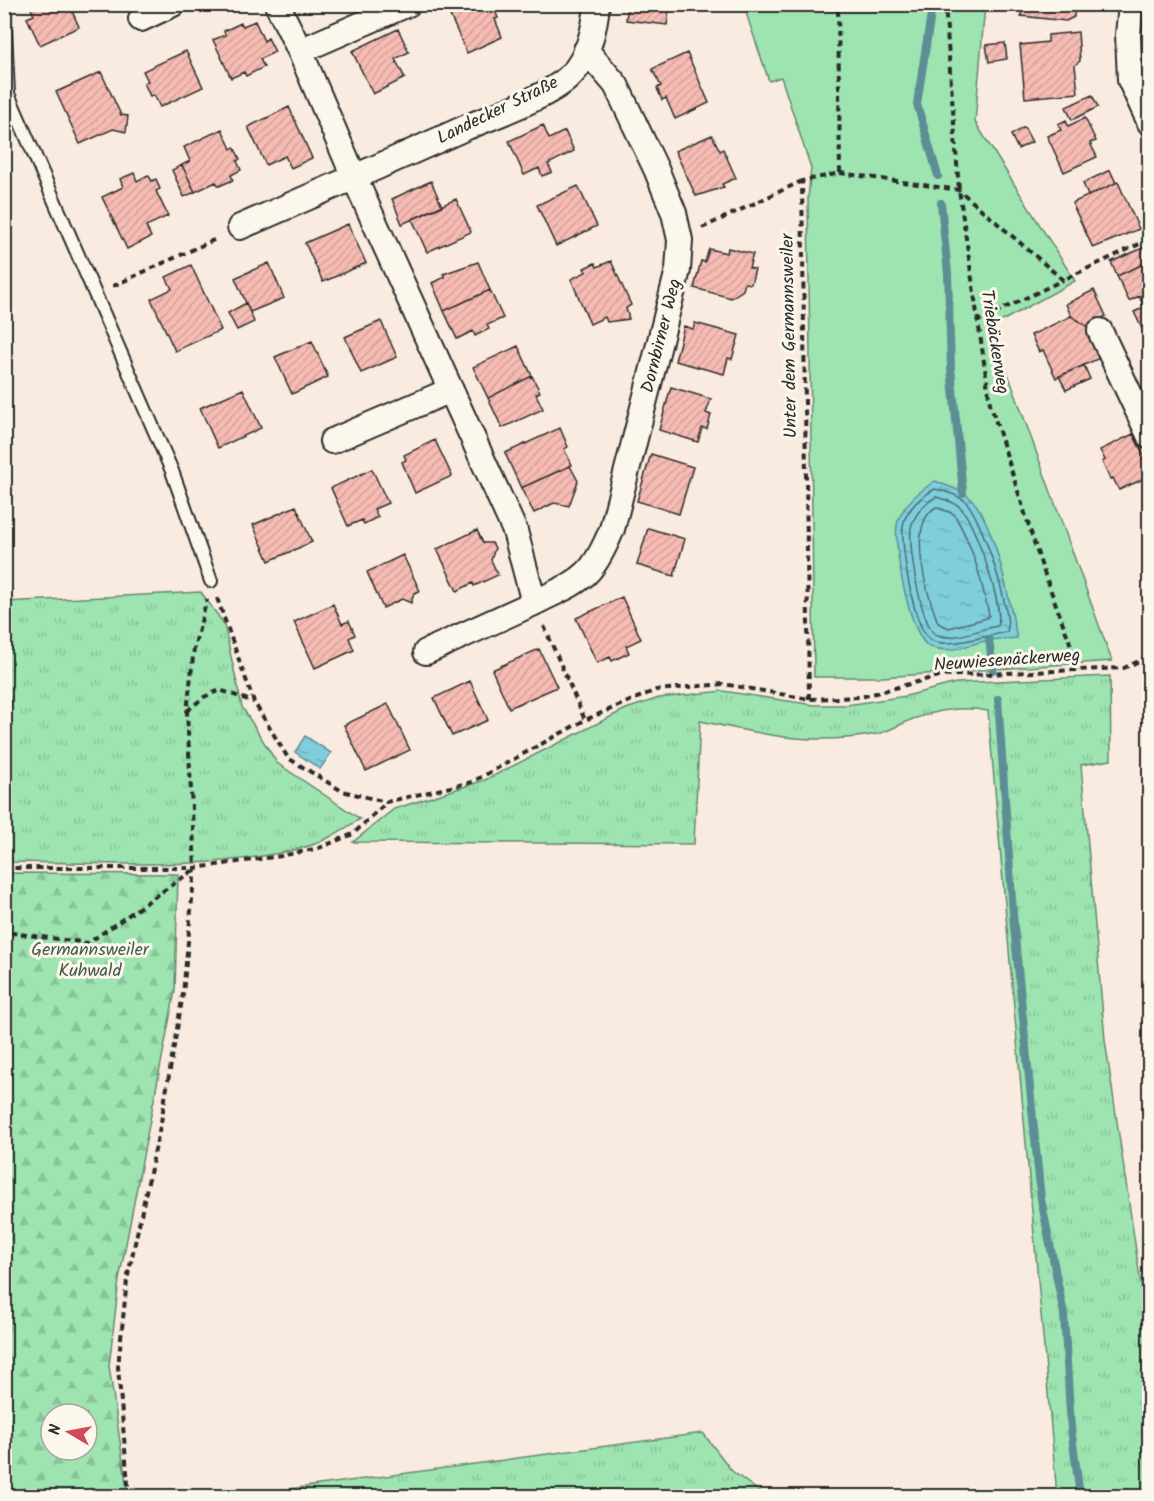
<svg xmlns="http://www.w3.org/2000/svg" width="1154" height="1501" font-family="Kalam,sans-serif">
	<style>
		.grass { fill: url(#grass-tufts); stroke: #64886e; stroke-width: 1.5 }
		.forest { fill: url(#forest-firs); stroke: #64886e; stroke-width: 1.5; fill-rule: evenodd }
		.green { fill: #9de4b1; stroke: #64886e; stroke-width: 1.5 }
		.water { fill: url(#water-ripples); stroke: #5d8d95; stroke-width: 1.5 }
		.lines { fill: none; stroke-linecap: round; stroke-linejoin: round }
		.shore { stroke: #4d6c71; stroke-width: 1.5 }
		.stream { stroke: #5d8d95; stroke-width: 8 }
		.building { fill: url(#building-hatch); stroke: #2b2b2b; stroke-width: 1.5 }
		.lane-casing { stroke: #2b2b2b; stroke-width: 16 }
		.street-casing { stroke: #2b2b2b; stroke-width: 28 }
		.path { stroke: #2b2b2b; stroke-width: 4; stroke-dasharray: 6 4.5; stroke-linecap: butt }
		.lane { stroke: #fbf7ec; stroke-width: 12 }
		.street { stroke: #fbf7ec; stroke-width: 24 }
		.labels { text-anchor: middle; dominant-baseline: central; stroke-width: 6; stroke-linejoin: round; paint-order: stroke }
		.street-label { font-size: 18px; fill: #2b2b2b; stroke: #fbf7ec }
		.park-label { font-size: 18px; fill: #48594c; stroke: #fbf7ec }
	</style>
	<defs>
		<pattern id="grass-tufts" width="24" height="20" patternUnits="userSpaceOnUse" patternTransform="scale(1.5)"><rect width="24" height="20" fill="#9de4b1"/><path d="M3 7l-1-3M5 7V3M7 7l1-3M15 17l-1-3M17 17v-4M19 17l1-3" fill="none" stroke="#87c498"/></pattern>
		<pattern id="forest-firs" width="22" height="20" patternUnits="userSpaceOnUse" patternTransform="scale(1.5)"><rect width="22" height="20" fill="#9de4b1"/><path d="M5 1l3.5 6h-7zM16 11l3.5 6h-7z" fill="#87c498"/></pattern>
		<pattern id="water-ripples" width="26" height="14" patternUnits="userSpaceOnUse" patternTransform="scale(1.5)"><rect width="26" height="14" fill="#7fcedb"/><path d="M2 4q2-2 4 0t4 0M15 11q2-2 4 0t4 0" fill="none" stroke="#6eb1bc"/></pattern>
		<pattern id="building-hatch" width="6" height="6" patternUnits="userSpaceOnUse" patternTransform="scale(1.5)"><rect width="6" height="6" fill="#f6bbb2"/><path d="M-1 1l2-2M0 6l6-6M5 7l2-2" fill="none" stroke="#d3a199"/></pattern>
	</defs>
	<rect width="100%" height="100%" fill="#faebe0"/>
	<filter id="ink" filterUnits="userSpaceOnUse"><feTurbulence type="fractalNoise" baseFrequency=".0167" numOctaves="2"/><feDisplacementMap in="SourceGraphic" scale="12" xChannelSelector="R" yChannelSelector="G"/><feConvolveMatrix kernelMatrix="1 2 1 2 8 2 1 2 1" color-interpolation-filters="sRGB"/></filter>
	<g filter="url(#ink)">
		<!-- grass -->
		<path class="grass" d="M201,592l23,32 18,83 35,56 83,56c-18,11 -37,24 -58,29 -96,24 -200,14 -297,14v-260z
			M1110,676l1,84 -30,5 24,275 44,299v157h-92l-69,-785c-24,-5 -49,-1 -72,7 -13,4 -25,13 -39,16 -66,12 -113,1 -177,-13l-6,123 -341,-2 41,-33 91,-29 141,-71 33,-11 64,-7 91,14h33l59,-9 50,-13z
			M703,1433l29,38 33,25h-528z"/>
		<!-- forest -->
		<path class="forest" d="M5,873l173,1 -3,117 -56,289 -10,86 19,130h-123zM51,1414h36v36h-36z"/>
		<!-- green -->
		<path class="green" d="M748,4l237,1 -10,117 100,159 -84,46 121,334 -229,16h-69l-6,-479 3,-30 -30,-91 -12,4 -22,-65z"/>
		<!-- water -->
		<path class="water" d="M935,481c11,5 25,8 34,16 26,22 41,107 48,141 -10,1 -19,1 -28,2 -21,4 -37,15 -59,7 -20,-7 -39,-108 -32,-126 7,-19 21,-29 37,-40z
			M305,736l26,17 -11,16 -25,-17z"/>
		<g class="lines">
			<!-- shore -->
			<path class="shore" d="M935,489c9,2 23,6 30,12 16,14 48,113 42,131 -18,3 -62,17 -76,8 -18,-11 -30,-93 -28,-114 2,-16 19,-30 32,-37z
				M936,497c7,2 20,5 25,11 14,15 43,100 37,118 -17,2 -47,17 -63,8 -14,-9 -29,-96 -23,-110 5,-13 13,-21 24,-27z
				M936,507l18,7c19,32 27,64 35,101l-2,3 -38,10 -11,-5c-10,-27 -33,-97 -2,-116z"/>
			<!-- stream -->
			<path class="stream" d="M928,4l3,10 -14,90 21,72
				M941,203l7,71 3,94 12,125
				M989,640l4,30
				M998,699l16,228 27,272 23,115 7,114 9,68"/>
		</g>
		<!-- building -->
		<path class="building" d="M29,4h40l10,23 -39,18 -13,-27 7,-3z
			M463,4h25l2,5 4,-1 4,10 -3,1 7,18 -35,16 -19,-42z
			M628,4h47l-1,6 -5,-1 -2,16 -41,-5z
			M1022,4h53l-1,13 -8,4 -45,-5z
			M255,21l9,20 4,-3 7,14 -15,7 4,8 -18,9 -2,-4 -13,6 -18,-38 12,-5 -1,-4 17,-8 2,3z
			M398,29l11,23 -14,7 10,19 -32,16 -21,-43z
			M1078,32l2,29 -5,4 3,28 -53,5 -5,-53 28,-3v-7z
			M1005,43l2,16 -18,3 -3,-17z
			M186,51l17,36 -43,20 -6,-12 -4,1 -6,-13 4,-2 -5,-10z
			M687,53l22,50 -34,16 -9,-21 -4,2 -5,-12 4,-2 -9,-17z
			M101,72l20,43 7,1 -2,16 -13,-3 -33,15 -24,-52z
			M1092,95l6,12 -26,13 -6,-13z
			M289,107l23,51 -21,10 -6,-12 -19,9 -18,-38z
			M1085,118l11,23 -6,2 7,14 -33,15 -17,-36 14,-6 -3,-6 8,-4 2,6z
			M543,125l6,14 16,-8 9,20 -26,13 4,8 -10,4 -3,-8 -15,7 -15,-34z
			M1024,127l8,15 -14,7 -7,-14z
			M222,129l9,20 3,-2 6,12 -3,2 4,9 -10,5 2,5 -14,6 -3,-4 -21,10 -13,-27 8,-4 -6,-14z
			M712,135l8,16 3,-2 13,29 -14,6 2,3 -28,9 -21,-45z
			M182,165l13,27 -11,5 -12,-27z
			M1110,170l6,13 -28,13 -5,-13z
			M134,173l3,8 11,-6 4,6 4,-2 4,10 -4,2 12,25 -22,10 5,11 -24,12 -25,-52 21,-10 -3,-8z
			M431,181l11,25 -40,18 -10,-25z
			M1118,182l21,47 -46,19 -21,-45z
			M578,186l19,40 -41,20 -19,-41z
			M456,199l15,33 -44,20 -15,-33z
			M348,224l18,39 -43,19 -18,-39z
			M1150,245v16l-33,15 -6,-14z
			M728,248l25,6 -4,14 6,1 -4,15 -6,-1 -2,7 -12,8 -37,-10 7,-27 4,1 4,-13 18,4z
			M611,261l20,44 -5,3 3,11 -22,3 -2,-5 -15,7 -19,-45 15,-7 -2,-4 11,-5 2,4z
			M1150,261v30l-21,10 -12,-25z
			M478,262l12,28 -46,21 -12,-28 13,-6 -2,-3z
			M269,263l15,35 -34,14 -15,-34z
			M191,265l30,65 -46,21 -24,-52 21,-10 -6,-12z
			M490,290l13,28 -16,7 2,4 -14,7 -2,-5 -16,8 -13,-28z
			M1094,290l12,26 -18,11 -17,-11 -5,-12z
			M1150,291v14l-6,2 -5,-11z
			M246,303l8,19 -17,8 -9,-17z
			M1150,305v30l-4,2 -12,-25z
			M1071,316l17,11 14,30 -46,21 -13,-28 -4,2 -8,-17z
			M381,321l16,36 -36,16 -16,-36z
			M695,323l44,12 -7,24 -4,-1 -4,16 -49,-13 9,-35 9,3z
			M312,341l16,36 -36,17 -17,-37z
			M518,346l14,30 -44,22 -15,-31z
			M1084,365l6,14 -24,11 -7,-14z
			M532,376l8,16 -4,2 7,15 -41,19 -14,-30z
			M671,387l40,12 -5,14 5,2 -4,14 -5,-1 -4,14 -39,-12z
			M243,389l18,39 -43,20 -18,-40z
			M560,428l8,19 -4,2 8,16 -51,23 -16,-35z
			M1133,434l17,34v8l-31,14 -6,-12 -3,1 -8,-17 3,-2 -5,-10z
			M435,440l17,36 -37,17 -13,-31 4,-2 -2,-5z
			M651,454l42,13 -14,47 -42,-13z
			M570,466l8,15 -9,25 -15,-3 -20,10 -13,-25z
			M372,469l16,34 -14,6 4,8 -14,7 -2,-4 -14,6 -17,-38z
			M296,506l16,36 -43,19 -16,-36z
			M648,528l37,11 -11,37 -37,-11z
			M477,530l6,13h9l3,5 -4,12 7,15 -24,11 -1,-3 -16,8 -20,-42z
			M403,555l17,36 -6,2 -3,10 -9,-4 -19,9 -16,-36z
			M622,597l19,42 -15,7 3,7 -17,8 -2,-4 -13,6 -21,-45z
			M333,604l9,20 7,-3 6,14 -6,3 5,12 -39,18 -21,-46z
			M539,649l18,38 -48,21 -17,-38z
			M470,681l18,39 -36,16 -18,-38z
			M388,704l22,46 -44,21 -22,-46z"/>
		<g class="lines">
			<!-- lane casing -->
			<g class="lane-casing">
				<path id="lane" d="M4,8l4,86 164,377 39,110"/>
			</g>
			<!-- street casing -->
			<g class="street-casing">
				<path id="street" d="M277,4l23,47 54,126 161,354 19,72c48,-24 57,-23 78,-74l66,-259 2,-30 -6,-27 -18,-44 -40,-84 -30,-35
					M1131,4l-3,31 2,45 20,43
					M141,19l32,-15
					M300,51l108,-47
					M240,227c76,-33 152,-66 227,-100 27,-11 83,-31 103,-51 18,-17 25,-48 27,-72
					M1100,331l50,106
					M332,441l119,-51
					M426,652l108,-49"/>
			</g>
			<!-- path -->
			<path class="path" d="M945,4l14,186 31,213 51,161 39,106
				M840,173l119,17 104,90 87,-41
				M702,228l100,-47
				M113,286l105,-48
				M976,322l87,-42
				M217,598l37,104 34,56 54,33 44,11 86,-20 113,-62 71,-30 67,-6 86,15 52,-2 78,-21 185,-8 26,-12
				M544,626l41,94
				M809,699l-7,-518 38,-8 -2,-169
				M187,711l17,-14 16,-7 34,12
				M4,868h191l86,-12 38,-8 34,-14 33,-31
				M4,942l8,-9 76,10 107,-74
				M129,1496l-11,-129 9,-87 34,-158 22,-128 12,-126 -8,-156 7,-64 13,-49"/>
			<!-- lane -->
			<use href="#lane" class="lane"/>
			<!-- street -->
			<use href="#street" class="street"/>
		</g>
	</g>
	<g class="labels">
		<!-- street labels -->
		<g class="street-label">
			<text transform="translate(498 111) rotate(-26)">Landecker Straße</text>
			<text transform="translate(662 336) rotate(-76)">Dornbirner Weg</text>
			<text transform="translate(790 336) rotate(-91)">Unter dem Germannsweiler</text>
			<text transform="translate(994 342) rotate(81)">Triebäckerweg</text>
			<text transform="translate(1007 661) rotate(-4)">Neuwiesenäckerweg</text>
		</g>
		<!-- park labels -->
		<g class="park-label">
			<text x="90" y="950">Germannsweiler<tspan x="90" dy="21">Kuhwald</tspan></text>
		</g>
	</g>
	<!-- margin -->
	<rect width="1154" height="1501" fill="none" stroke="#fbf7ec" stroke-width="24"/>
	<rect x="12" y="12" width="1130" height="1477" fill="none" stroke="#2b2b2b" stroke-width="2" filter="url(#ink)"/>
	<!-- north arrow -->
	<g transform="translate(69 1432) rotate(280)"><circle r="28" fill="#fbf7ec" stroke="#a8a59f" stroke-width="1.5"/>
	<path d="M0-4.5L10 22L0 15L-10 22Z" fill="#d1495b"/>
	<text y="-9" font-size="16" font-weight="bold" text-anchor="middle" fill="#2b2b2b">N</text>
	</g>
</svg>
